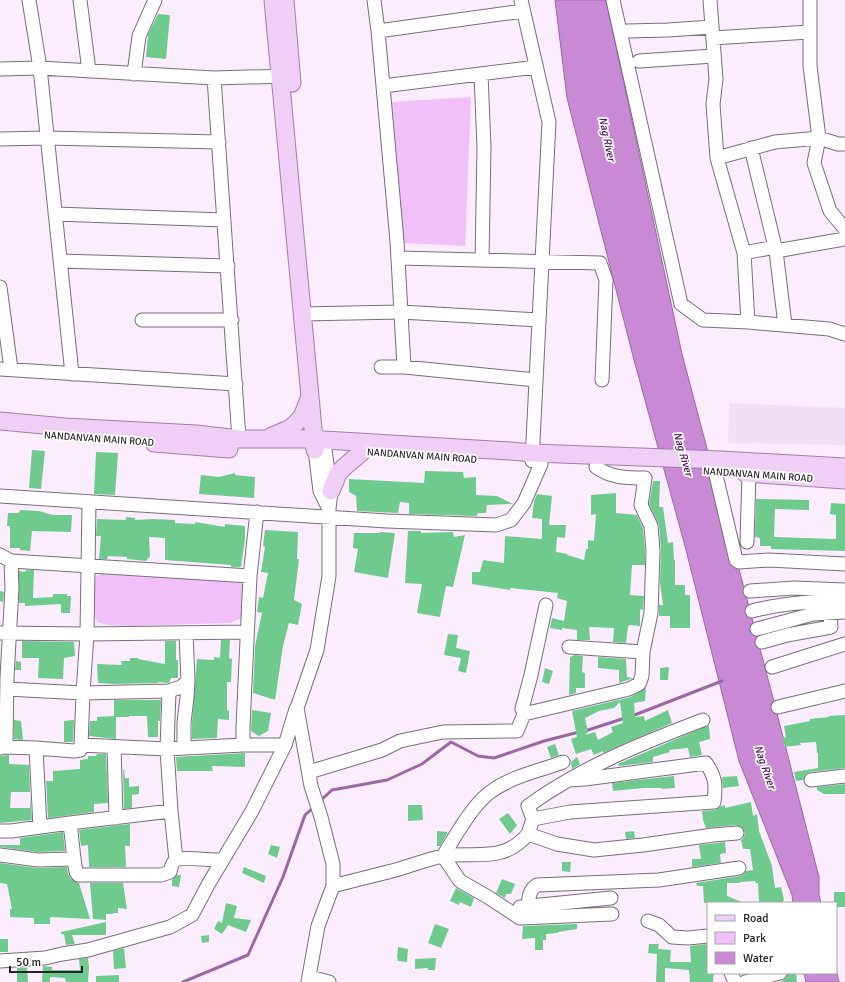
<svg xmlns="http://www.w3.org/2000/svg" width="845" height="982" font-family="Signika,sans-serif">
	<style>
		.built { fill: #f2def5 }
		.green { fill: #f1bffa }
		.water { fill: #c989d4; stroke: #996aa1 }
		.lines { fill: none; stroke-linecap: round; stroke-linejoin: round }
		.stream { stroke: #996aa1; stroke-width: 3 }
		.building { fill: #6fcb8d; fill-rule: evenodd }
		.minor-casing { stroke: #796d7b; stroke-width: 15 }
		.major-casing { stroke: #a37eaa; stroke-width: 19 }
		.minor { stroke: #fff; stroke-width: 13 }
		.major { stroke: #efcff5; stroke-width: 17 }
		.labels { text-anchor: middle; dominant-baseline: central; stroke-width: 3.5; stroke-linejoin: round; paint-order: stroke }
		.street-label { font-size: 10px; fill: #282329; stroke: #fff }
		.water-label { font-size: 11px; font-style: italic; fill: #4d1257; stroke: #fff }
	</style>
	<rect width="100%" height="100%" fill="#fbedfe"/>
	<!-- built -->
	<path class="built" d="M729,403l116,5v37l-117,-2z"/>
	<!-- green -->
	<path class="green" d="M471,97l-6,149 -61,-3 -12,-141z
		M108,572l129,9 4,2 3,4 -2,31 -12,5 -103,3 -19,-1 -11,-3c-6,-14 -6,-31 -1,-46z"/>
	<!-- water -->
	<path class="water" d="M555,0h51l76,354 90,340 47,183v18l2,8h-28l-1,-8 -53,-134 -54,-215 -51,-186 -67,-262z
		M836,969l3,13h-33l-2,-9h32z"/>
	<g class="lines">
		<!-- stream -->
		<path class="stream" d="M632,716l90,-35
			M585,731l40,-13
			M320,801l12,-11 55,-10 35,-16 29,-22 27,14 16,2 50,-17 35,-9
			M183,982l65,-27 35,-78 22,-62 10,-9"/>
	</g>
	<!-- building -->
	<path class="building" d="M158,14l12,1 -4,44 -20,-2 2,-23z
		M32,450l13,1 -4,38 -12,-1z
		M96,452l22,1 -3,42 -21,-1z
		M425,471l38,1 1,6 12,-1v18l21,1 16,8 -26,1 -1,8h-8l-1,3 -68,-2v-11l-9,-1 -2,11 -41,-2 -1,-15 -7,-4v-13l75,4z
		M235,473v2l20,2 -1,21 -55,-4 2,-19 18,2z
		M653,481h7l-1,26h4l5,36 5,-1 1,18h1v25h10v10h5v33h-20v-12h-11v-11h4l-3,-22 1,-33 -2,-25 -10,-21z
		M616,493v20l21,2 6,13 2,23v14h-13l-2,30 14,1 -1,14 -3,-1v17l-11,-1 -1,2 -2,16 -13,-1 1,-14 -25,-1 1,13h-13v-10l-15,-2v2l-12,-2 2,-10 12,3 3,-20 -10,-3 1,-5 -48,-5v2l-38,-6v-12h8l3,-12 21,3 1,-27 37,3v-20l-10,-1 2,-17 3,-7 15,2 -3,29h17l-1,13 -8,-1 -1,15 12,2 -1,1 17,5 2,-11h2v-9l6,1 2,-27 -5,1v-20z
		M756,499l53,1v10l-34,-1 -1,28 62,2v-24l-6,-1 1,-11 14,1v47l-74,-2v-3h-11v-8l-5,-1z
		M20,510l19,1 14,4h19l-1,17 -39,-1 -2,20 -10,-1v-2h-10v-22h-3l1,-13h11z
		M126,517l9,1v2l18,-1 22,1v3l20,1v-2l30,5v-3l20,2v13l-4,28h-10v-2l-66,-5v-22l-16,-1 1,19 -4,5 -19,-2v-2l-19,-1 -1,3h-8l2,-23h-5l1,-17 29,1z
		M265,530l33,2 -1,27h2l-5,41 8,4 -4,21 -9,-2 -6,23 -8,54 -22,-7 2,-47 7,-33 -5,-1 2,-15 4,1 5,-25 -7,-1 4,-25 -2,-1z
		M408,531h13v2l32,-1 1,5 11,-2 -12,52 -7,-1 -6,31 -23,-4 5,-29 -17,-1z
		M380,532l15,1 -7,45 -34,-6 4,-23 -5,-1 1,-15h26z
		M26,570h8l-1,28 20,-1v-3h14v2h4l-1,17h-9v-9l-36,2v-3h-6v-32l6,1z
		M0,591l4,1 -1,10 -3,-1z
		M448,634l10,1 -2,13 14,3 -4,22 -8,-2 3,-13 -17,-3z
		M221,640h9l-1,18 3,1 -1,23h-4v28l2,1v9l-11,-1 -1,19 -25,1v-16l5,-64 17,1v-3l6,1z
		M22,641l52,1 1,14 -11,2 -1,21 -25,-1 1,-20h-17z
		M165,641h11v19h2v18h-7l-2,5h-1l-10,-1v1l-43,1 -17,-1 -1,-19 25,1 -1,-4h9v-3h8v1l27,5z
		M575,655l8,1 -1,16 3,1v15h-9v5l-7,2 1,-38z
		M598,657l28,2 1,18 6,1 -14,5v-13l-21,-2z
		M16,661l5,1v8h-6z
		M669,667l-1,13h-8v-12z
		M545,668l8,3 -4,13 -7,-2z
		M646,688l-1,13 -11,2 1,14 9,-1 1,5 23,-11 4,13 -69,30v-2l-9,4 -3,-6 -15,5 -5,-15 6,-2 -5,-26 59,-14zM620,702l3,21 -12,4 2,5 -15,8 -3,-8 -10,3 3,-3 -3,-14 14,-7 15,-3z
		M114,700h47l-1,21h-2v16h-10l-1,-21h-18v1h-13v22l-27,-3 1,-15h7v-4l17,-1z
		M252,710l19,3 -3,18 -9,5 -8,-5z
		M845,715v53l-35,4 -4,2 -3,6 -7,1 -2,-9 24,-4v-15h-1l-1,-11 -16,1 1,2 -17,2 -1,-9 3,-1 -2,-11 26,-5v-2l19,-2v-1z
		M14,720l7,1 2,19 -9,-1z
		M72,720h2l-1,22h-9v-21z
		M709,725l1,14 -11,3 3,13 -12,2 -2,-9 -19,2 1,2 -17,5v5l-34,4 -1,-2z
		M555,744l4,11 -8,3 -4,-11z
		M245,753v14l-33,-1 1,5h-36l-1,-14z
		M97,754h9l2,49 -14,1v8l-46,6 -2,-37h7v-10l27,-2v-9l8,-1v-3h8z
		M9,755v9l20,1 1,27h-19l-1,16h20v-13l2,25 -32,3v-67z
		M577,757l3,7 -8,5 -1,-7z
		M123,770h1l1,8h4v9l10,-1v8l-7,1v13l-8,1z
		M674,776l1,12 -13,1v-1h-18l-31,3 -1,-8z
		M737,776l2,10 -16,2 -1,-11z
		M845,784v10h-21l-7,-4v-3z
		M751,802l2,14 4,-2 2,17 13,35 3,22 6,-1 3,13 -2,3h-23l-1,-20h-2l-1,-2 -15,1v1h-13v13l17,7h-40l-1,-17h-6l-1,-3 44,-7 4,-2 2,-3 7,-1 -3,-21h-7l-2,-9 3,-3 1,-4 -2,-5 -7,-3 -30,3 -3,-8 -1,-9 13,-1 6,-4 4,-1v3z
		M408,805h14l1,15 -15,1z
		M508,813l9,12 -7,9 -11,-15z
		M130,824v22h-5l1,21h-37l-1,-22 -7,1 -2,-16z
		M437,831l10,1v2l-7,12h-3z
		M634,831l1,7 -9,1 -1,-7z
		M63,832l2,19 -27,1 -38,-5v-2h20v-7z
		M725,842l1,11 -6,1 1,9 -29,4v-8h9l-2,-14z
		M271,845l9,2 -3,11 -9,-4z
		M562,862h9l-1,10 -8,-1z
		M0,863l37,5 30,-1 1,7 3,5 4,3 4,1 11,36 -40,-2v7h-16v-6l-24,-1v-8h2l-5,-25 -7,-1z
		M244,867l22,9 -2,7 -22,-10z
		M177,875h4l-2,12 -7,-1v-6z
		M502,879l13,5 -4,10h-5l-1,4 -9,-5z
		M90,883h33l4,26 -9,-1v5h-5v1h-7v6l-13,-1z
		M456,888l18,10 -3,9 -11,-5 -1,3 -9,-4z
		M834,892h11v15h-9v-4h-2z
		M226,903l11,3 -3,12 17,2 -5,12 -18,-7 -6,9 -8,-5 4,-8 4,2z
		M106,922v13h-34l3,9 -9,1 -2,-11h-3v-2z
		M435,924l14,5 -8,19 -13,-5z
		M577,924v5l-19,3v1l-12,1v6h-3v10h-8v-12l-13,1 1,-13z
		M209,935v7l-7,1 -1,-7z
		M0,939h8v13h-8z
		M649,944h10l-1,5 13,1 -1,12h21l-1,-16 18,-2v29h6l-1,9h-23l-1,-12 -24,-2v14h-9l1,-28 -9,-1z
		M398,947l10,2 -1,13 -9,-1 -1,-3z
		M124,948l2,20 -12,1 -1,-18z
		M88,958l1,10 -1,14h-22l-1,-4 -15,-1v5h-8l1,-16 9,1v3h28l-1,-11z
		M436,958l-1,12h-7v-2l-13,1v-10z
		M27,967l1,15h-11v-14z
		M788,973h8l1,9h-16l5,-4z
		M119,975v7h-23v-6z"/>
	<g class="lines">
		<!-- minor casing -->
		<g class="minor-casing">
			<path id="minor" d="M29,0l11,68 32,306
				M80,0l9,71
				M374,0l4,31 19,210 7,126
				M521,0l28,122 -17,339
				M613,0l68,304 22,16 45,2
				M710,0l6,79 -3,25 4,54 58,-16 44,-4 -9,-72v-66
				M378,31l145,-20
				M627,31l41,-1 44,-3
				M713,38l96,-6
				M639,61l75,-5
				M0,69l40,-1 174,10 74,-2
				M134,74l5,-38 16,-36
				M481,74l3,73 -2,113
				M214,78l25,361
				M383,86l153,-19
				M0,139l47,-1 172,4
				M845,144h-7l-19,-6 -5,25 16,48 15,18
				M751,148l25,103 69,-12
				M717,158l27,95 31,-6
				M55,214l169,6
				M776,251l9,74
				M744,253l4,69 81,7 16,5
				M398,258l202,5 6,17 -4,100
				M60,261l168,5
				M0,287l11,82
				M302,314l99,-2 138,8
				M142,320h90
				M381,367h23l132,13
				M0,369l236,15
				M315,450l5,41 9,18
				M715,471l21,89 3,2 30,-2 76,4
				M0,496l387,25 109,4 15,-5 13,-17 17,-39
				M89,502l-2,132 -4,59 -2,52 86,4 4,62
				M747,542l2,-69
				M0,555l11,6 239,15 -7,150v19l-76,4 2,-58 -86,2 -76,-4
				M250,576l7,-64
				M750,591l44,-3 51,2
				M752,611c30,-8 63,-10 93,-10
				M757,629l56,-15 32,-2
				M0,633l87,1 160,-2
				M762,642l25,-7 44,-8 -1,-14
				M569,647l74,5 8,-39 2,-62 -2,-25 -10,-21 4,-27c-18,0 -34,0 -49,-11
				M772,667l73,-23
				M169,691l12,-4 7,-6 -2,-48
				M778,707l67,-16
				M522,709l9,-34 15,-70
				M243,745h42
				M4,747l32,1
				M114,747l2,71
				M0,748l4,-1 2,-6 1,-64 5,-89 -1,-27
				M184,748v-25l3,-26 1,-16
				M563,762c-24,9 -54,15 -74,31 -18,14 -34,44 -46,63l17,25 28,16 32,21 92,-4
				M309,772l73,-22 18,-9 43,-9 74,-1 7,-17 105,-25 10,-5 3,-8 1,-24
				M811,780l34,-4
				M533,819l-5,-13c52,-38 114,-63 175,-86
				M70,823l101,-12 5,49
				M40,827l-4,-79 38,3 6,-1 1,-5
				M0,831h11l59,-8 4,36
				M528,834l5,-15 37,-7 144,-10c2,-17 2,-24 -8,-39l-121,16 -17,1
				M0,855l38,5 36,-1 2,13 2,3h83l9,-3c1,-4 2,-10 6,-12 6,-4 37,1 46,0
				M333,886c22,-6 44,-11 66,-17 14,-4 29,-10 44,-13 31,-5 60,8 85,-22l29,10 37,6 49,-5 70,-10 24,-2
				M528,906c1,-9 1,-16 9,-21l122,-5 80,-12
				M520,907l91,-9
				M648,921l11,4 13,12 16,1 20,-2
				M0,961l45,-3 17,-4 26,-4 82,-23 22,-12 17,-32 43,-72 33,-66 11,-36
				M731,973l4,9
				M310,977l19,5
				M308,982l10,-56 15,-40v-22l-12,-47 -10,-31 -14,-78 20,-58 12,-74v-67l2,-18 -6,-41
				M745,982l35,-9"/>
		</g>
		<!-- major casing -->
		<g class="major-casing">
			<path id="major" d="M273,0l42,450
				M285,0l7,83
				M0,421l65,6 131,7 43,5h75l10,1 186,11 23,2 188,7 124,7
				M272,436l19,-8 11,-11 7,-18
				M154,443l75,6
				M745,473l100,7
				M331,491l7,-17 5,-6 19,-16"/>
		</g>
		<!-- minor -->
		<use href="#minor" class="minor"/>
		<!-- major -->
		<use href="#major" class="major"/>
	</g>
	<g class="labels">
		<!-- street labels -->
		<g class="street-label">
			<text transform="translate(99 439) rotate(4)">NANDANVAN MAIN ROAD</text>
			<text transform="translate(422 456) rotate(4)">NANDANVAN MAIN ROAD</text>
			<text transform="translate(758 475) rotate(4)">NANDANVAN MAIN ROAD</text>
		</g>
		<!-- water labels -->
		<g class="water-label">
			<text transform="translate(607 139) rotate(78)">Nag River</text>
			<text transform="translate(683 454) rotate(74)">Nag River</text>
			<text transform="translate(765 767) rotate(71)">Nag River</text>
		</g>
	</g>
	<!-- legend -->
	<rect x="707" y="902" width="130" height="72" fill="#ffffff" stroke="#a9a7a9"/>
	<rect x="715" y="915" width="20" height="6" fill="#efcff5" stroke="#a9a7a9"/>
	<text x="743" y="922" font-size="12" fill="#282329">Road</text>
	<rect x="715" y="932" width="20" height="12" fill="#f1bffa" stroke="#a9a7a9"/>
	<text x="743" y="942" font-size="12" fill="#282329">Park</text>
	<rect x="715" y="952" width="20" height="12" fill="#c989d4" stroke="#a9a7a9"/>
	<text x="743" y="962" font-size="12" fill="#282329">Water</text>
	<!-- scale -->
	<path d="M10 966v6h72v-6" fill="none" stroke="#282329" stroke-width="2"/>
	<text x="16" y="966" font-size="12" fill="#282329" stroke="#ffffff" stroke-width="3" paint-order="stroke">50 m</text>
</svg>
